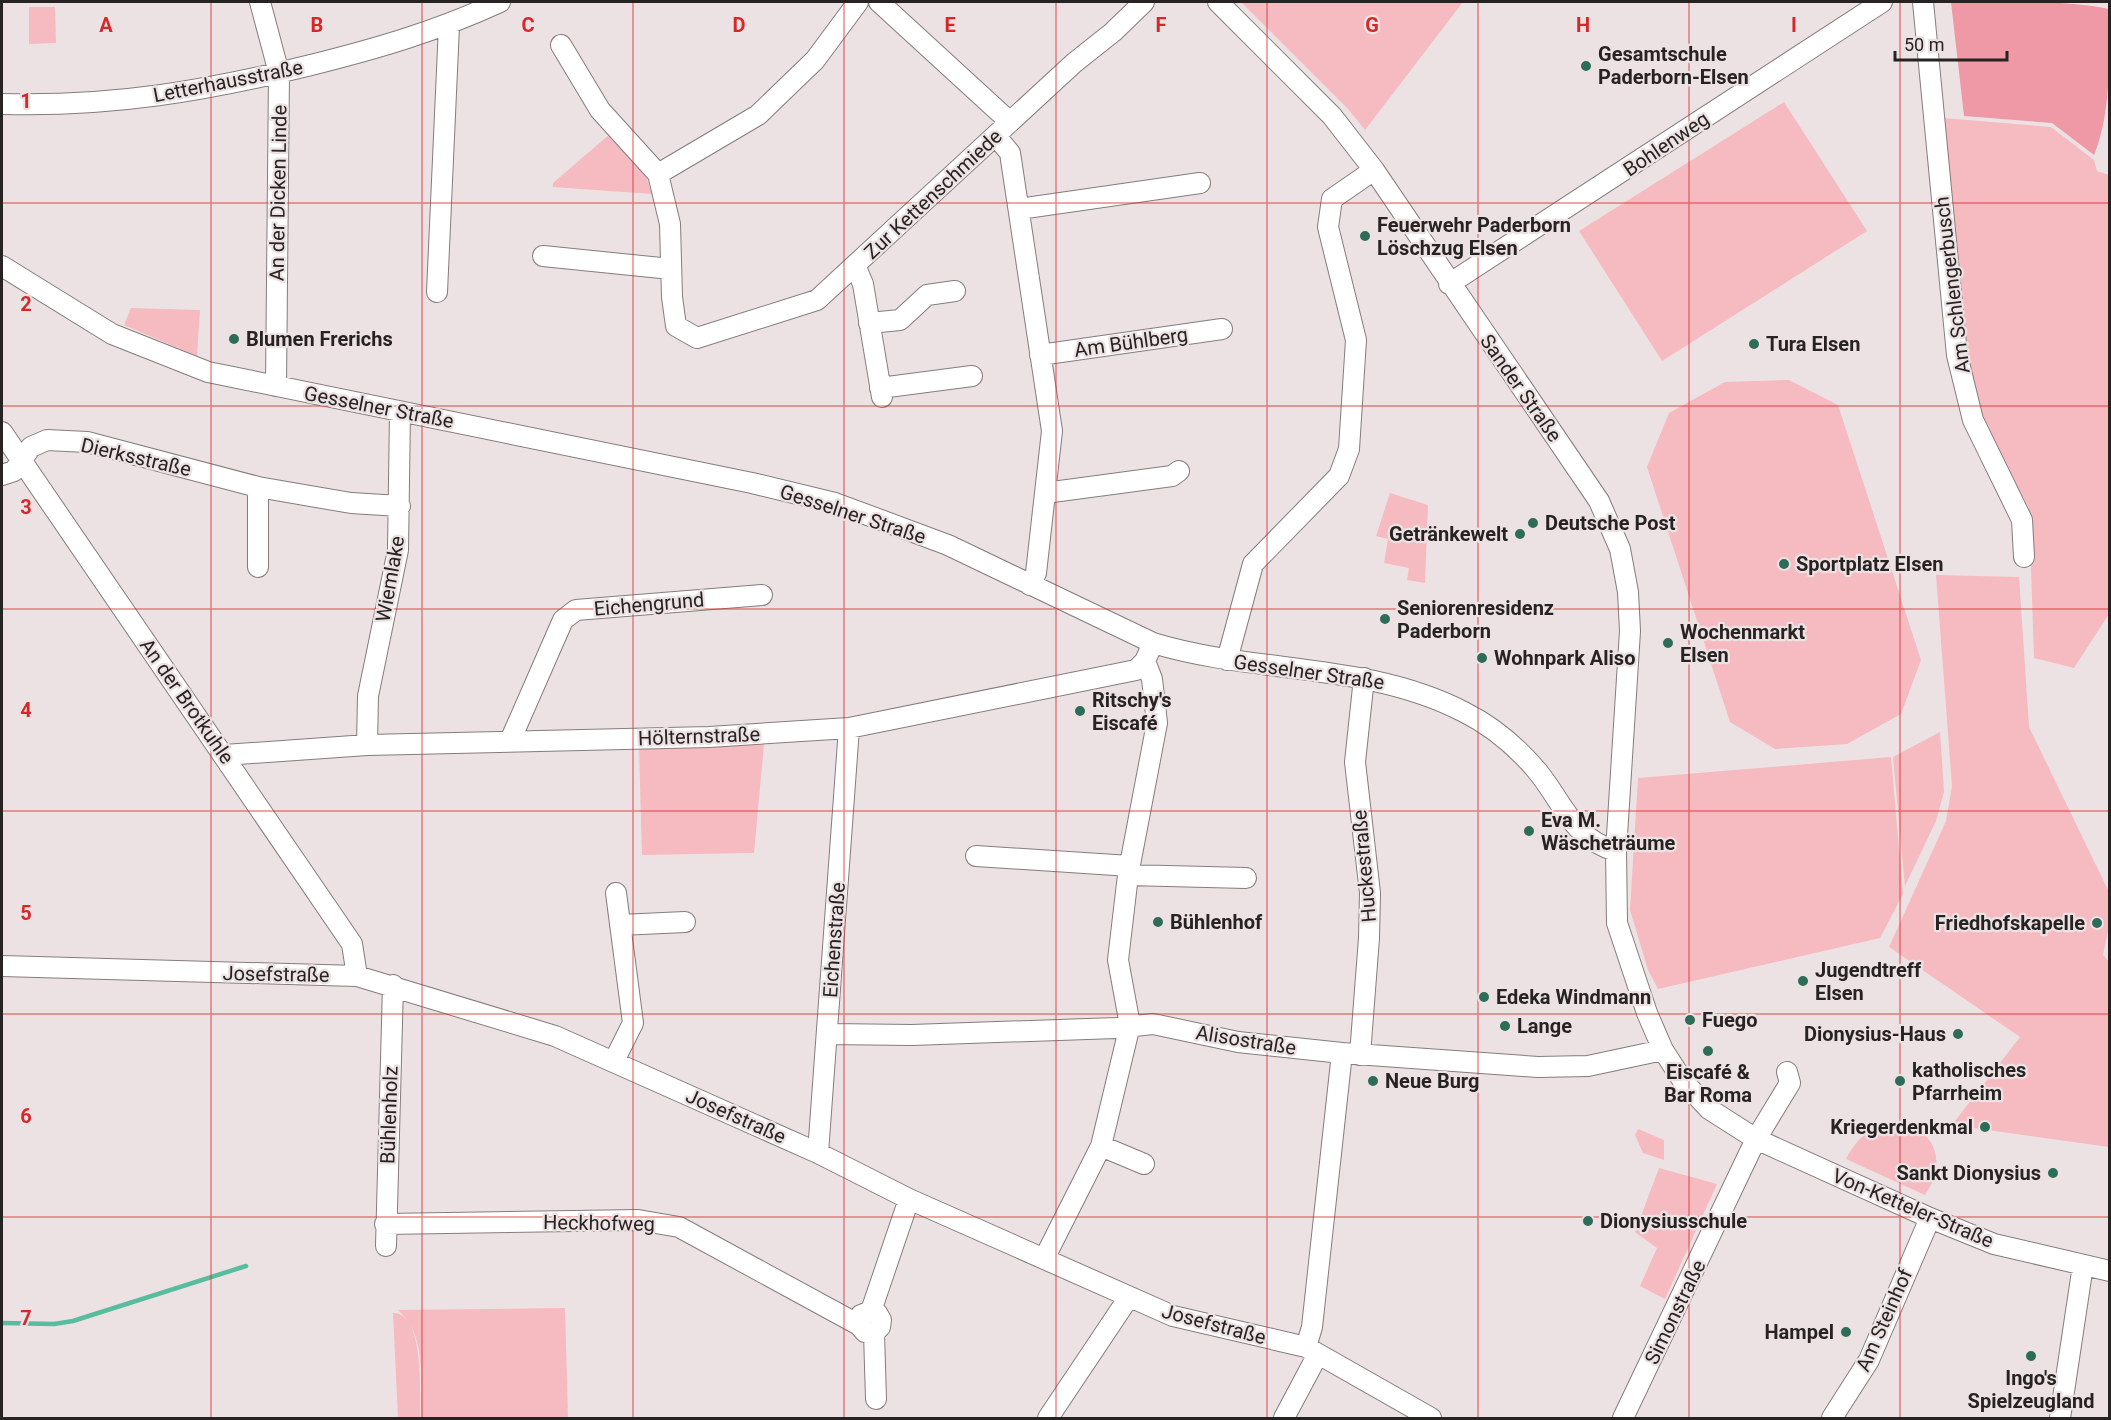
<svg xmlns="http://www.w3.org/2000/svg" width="2111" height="1420" font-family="Roboto,sans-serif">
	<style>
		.green { fill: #f6bac1 }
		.forest { fill: #ef99a6 }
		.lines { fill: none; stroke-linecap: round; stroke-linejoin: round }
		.stream { stroke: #58bc9f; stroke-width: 4.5 }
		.minor-casing { stroke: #857c7d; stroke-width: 22 }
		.minor { stroke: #fff; stroke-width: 20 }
		.grid { fill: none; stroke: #d62828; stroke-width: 1.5; stroke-opacity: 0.55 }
		.poi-dot { fill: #2c6c59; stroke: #ede2e3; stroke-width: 2 }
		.labels { text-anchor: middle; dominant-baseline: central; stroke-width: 4.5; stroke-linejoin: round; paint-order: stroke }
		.poi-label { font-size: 20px; font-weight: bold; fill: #272323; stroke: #ede2e3; text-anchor: start }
		.street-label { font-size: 20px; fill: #272323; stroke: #ede2e3 }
		.grid-label { font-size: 20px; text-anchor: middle; font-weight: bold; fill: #d62828; stroke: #ede2e3; stroke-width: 4.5; stroke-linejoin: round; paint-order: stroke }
	</style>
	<rect width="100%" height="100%" fill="#ede2e3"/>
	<!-- green -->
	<path class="green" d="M1241,2h222l-98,128 -17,-21z
		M29,7h26l1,36 -27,1z
		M1784,102l83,129 -205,130 -83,-130z
		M1943,118l108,9 43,33 3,11 12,4v439l-35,54 -40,-10 -5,-150 -49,-94 -16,-66z
		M610,134l34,37 8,23 -99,-7v-4z
		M131,308l69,2 -3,46 -73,-31z
		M1789,380l49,25 83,255 -20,54 -54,30 -72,5 -45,-27 -83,-255 22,-54 56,-31z
		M1390,493l38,12 -3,78 -18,-3 2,-12 -25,-5 4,-24 -12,-3z
		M1936,575l83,2 10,150 80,165v34l-6,29 7,8 -1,184 -157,-22 68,-88 -131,-90 57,-126 6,-35z
		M1940,732l4,60 -8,29 -31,65 -12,-129z
		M764,744l-10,109 -112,2 -3,-107z
		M1891,757l12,137 -23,44 -222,51 -10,-19 -18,-60 8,-132z
		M1897,1122c40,7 50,42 28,73l-79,-36c11,-22 27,-34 51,-37z
		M1638,1129l26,11v20l-21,-7 -8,-18z
		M1659,1168l58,16 -52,115 -25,-13 17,-38 -22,-16z
		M565,1308l3,110h-147c-1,-36 7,-82 -23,-108z
		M393,1313c32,-1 27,83 27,105h-22z"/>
	<!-- forest -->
	<path class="forest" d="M1951,2c45,-1 118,-2 158,7 1,47 2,106 -15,146l-42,-32 -88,-7z"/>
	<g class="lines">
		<!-- stream -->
		<path class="stream" d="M2,1323l52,1 19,-3 173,-55"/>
		<!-- minor casing -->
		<g class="minor-casing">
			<path id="minor" d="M260,2l19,71 -3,313
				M858,2l-43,58 -57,55 -100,59 12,50 2,73 4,29 21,12 120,-38 257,-237 39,-31 31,-30
				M879,2l131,120
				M1218,2l114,114 42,54 225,331 21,48 8,43 2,39 -14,220 1,72 30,90 16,37 20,31 26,28 47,30 174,79 64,26 116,27
				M1923,2l34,353 16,65 49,100 2,37
				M561,45l39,65 58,64
				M2,104c109,3 204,-13 309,-39 68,-17 126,-34 189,-63
				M996,136l14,17 42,278 -16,142 -6,12
				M1019,209l181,-26
				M543,256l128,13
				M855,265l8,19 19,113
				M2,266l110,68 96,38 544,111 83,20 113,42 205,98c102,31 215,19 311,69 28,14 54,36 74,60 26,32 35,67 78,79
				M1449,284l433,-282
				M437,292l12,-266
				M869,323l31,-3 27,-25 28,-4
				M1040,355l182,-26
				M880,388l92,-12
				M2,432l350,512 5,32
				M2,475l12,-4 17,-24 16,-7 40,2 171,45 93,16 49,3
				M258,487v80
				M1045,493l127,-17 7,-5
				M1227,660l26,-96 86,-88 10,-27 7,-109 -28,-113 4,-28 42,-29
				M510,741l53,-121 13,-10 186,-15
				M367,745l1,-49 30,-146 2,-138
				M224,755l143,-10 342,-8 140,-9 287,-58 9,-9 8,-18
				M976,856l154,10
				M1128,875l118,3
				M620,925l65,-3
				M2,966l355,10 198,60 263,117 91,46 264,117 133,31 125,71
				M827,1034l85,1 204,-7 37,-4 85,18 104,11 196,14 50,-1 75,-16
				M1360,1055l9,-117 1,-45 -15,-131 9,-84
				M614,1061l19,-38 -17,-130
				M1101,1146l43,18
				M818,1153l31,-425
				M385,1224l253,-4 41,7 180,98
				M386,1246l7,-261
				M1044,1259l57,-113 29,-121 -12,-65 10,-85 29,-152 -5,-44 -7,-18
				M871,1311l6,2 4,7 -1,7 -6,6 -9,-1 -6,-7 2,-10 10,-4 38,-112
				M874,1333l2,66
				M1306,1347l6,-20 30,-274
				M1048,1418l81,-121
				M1284,1418l34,-64
				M1623,1418l133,-279 34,-56 -3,-11
				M1832,1418l37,-58 61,-142
				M2060,1418l23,-153"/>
		</g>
		<!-- minor -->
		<use href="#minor" class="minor"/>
	</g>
	<!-- grid -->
	<path class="grid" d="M211,2v1416M422,2v1416M633,2v1416M844,2v1416M1056,2v1416M1267,2v1416M1478,2v1416M1689,2v1416M1900,2v1416M2,203h2108M2,406h2108M2,609h2108M2,811h2108M2,1014h2108M2,1217h2108"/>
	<!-- markers -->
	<g class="poi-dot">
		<circle cx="1586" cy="66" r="6"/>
		<circle cx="1365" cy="236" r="6"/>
		<circle cx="234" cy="339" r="6"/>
		<circle cx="1754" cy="344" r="6"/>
		<circle cx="1533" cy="523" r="6"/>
		<circle cx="1520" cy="534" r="6"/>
		<circle cx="1784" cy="564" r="6"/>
		<circle cx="1385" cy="619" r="6"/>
		<circle cx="1668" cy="643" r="6"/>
		<circle cx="1482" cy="658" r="6"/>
		<circle cx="1080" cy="711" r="6"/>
		<circle cx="1529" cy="831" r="6"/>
		<circle cx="1158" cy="922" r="6"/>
		<circle cx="2097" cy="923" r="6"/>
		<circle cx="1803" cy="981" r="6"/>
		<circle cx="1484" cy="997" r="6"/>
		<circle cx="1690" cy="1020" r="6"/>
		<circle cx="1505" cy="1026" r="6"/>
		<circle cx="1958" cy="1034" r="6"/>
		<circle cx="1708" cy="1051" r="6"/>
		<circle cx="1373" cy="1081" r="6"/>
		<circle cx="1900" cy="1081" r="6"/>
		<circle cx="1985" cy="1127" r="6"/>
		<circle cx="2053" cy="1173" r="6"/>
		<circle cx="1588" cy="1221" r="6"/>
		<circle cx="1846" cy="1332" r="6"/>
		<circle cx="2031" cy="1356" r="6"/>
	</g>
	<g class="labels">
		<!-- poi labels -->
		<g class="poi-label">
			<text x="1598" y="54">Gesamtschule<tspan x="1598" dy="23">Paderborn-Elsen</tspan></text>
			<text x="1377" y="225">Feuerwehr Paderborn<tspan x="1377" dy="23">Löschzug Elsen</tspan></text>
			<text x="246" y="339">Blumen Frerichs</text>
			<text x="1766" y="344">Tura Elsen</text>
			<text x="1545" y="523">Deutsche Post</text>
			<text x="1508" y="534" text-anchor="end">Getränkewelt</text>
			<text x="1796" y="564">Sportplatz Elsen</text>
			<text x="1397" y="608">Seniorenresidenz<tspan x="1397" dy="23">Paderborn</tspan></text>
			<text x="1680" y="632">Wochenmarkt<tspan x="1680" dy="23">Elsen</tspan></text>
			<text x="1494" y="658">Wohnpark Aliso</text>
			<text x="1092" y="700">Ritschy's<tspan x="1092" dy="23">Eiscafé</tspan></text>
			<text x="1541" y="820">Eva M.<tspan x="1541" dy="23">Wäscheträume</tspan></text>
			<text x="1170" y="922">Bühlenhof</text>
			<text x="2085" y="923" text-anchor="end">Friedhofskapelle</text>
			<text x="1815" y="970">Jugendtreff<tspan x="1815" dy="23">Elsen</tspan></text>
			<text x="1496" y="997">Edeka Windmann</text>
			<text x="1702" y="1020">Fuego</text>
			<text x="1517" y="1026">Lange</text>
			<text x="1946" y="1034" text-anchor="end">Dionysius-Haus</text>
			<text x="1912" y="1070">katholisches<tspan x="1912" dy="23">Pfarrheim</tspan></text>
			<text x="1708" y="1072" text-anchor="middle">Eiscafé &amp;<tspan x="1708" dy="23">Bar Roma</tspan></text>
			<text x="1385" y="1081">Neue Burg</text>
			<text x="1973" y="1127" text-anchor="end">Kriegerdenkmal</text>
			<text x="2041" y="1173" text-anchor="end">Sankt Dionysius</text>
			<text x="1600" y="1221">Dionysiusschule</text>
			<text x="1834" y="1332" text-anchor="end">Hampel</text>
			<text x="2031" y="1378" text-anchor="middle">Ingo's<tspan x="2031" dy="23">Spielzeugland</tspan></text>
		</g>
		<!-- street labels -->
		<g class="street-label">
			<text transform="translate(228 81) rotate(-11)">Letterhausstraße</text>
			<text transform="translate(1666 144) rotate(-34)">Bohlenweg</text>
			<text transform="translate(278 193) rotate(-89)">An der Dicken Linde</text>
			<text transform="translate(933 194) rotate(-43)">Zur Kettenschmiede</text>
			<text transform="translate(1952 285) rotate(-97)">Am Schlengerbusch</text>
			<text transform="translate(1131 342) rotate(-8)">Am Bühlberg</text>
			<text transform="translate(1521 388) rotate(55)">Sander Straße</text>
			<text transform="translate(379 407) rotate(11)">Gesselner Straße</text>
			<text transform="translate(136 457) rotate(13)">Dierksstraße</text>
			<text transform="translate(853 514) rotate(18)">Gesselner Straße</text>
			<text transform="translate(390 579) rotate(-80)">Wiemlake</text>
			<text transform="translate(649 604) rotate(-5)">Eichengrund</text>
			<text transform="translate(1309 672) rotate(8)">Gesselner Straße</text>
			<text transform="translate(187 701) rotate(55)">An der Brotkuhle</text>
			<text transform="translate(699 736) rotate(-2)">Hölternstraße</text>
			<text transform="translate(1364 866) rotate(-95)">Huckestraße</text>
			<text transform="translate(834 940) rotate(-86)">Eichenstraße</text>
			<text transform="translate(276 974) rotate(1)">Josefstraße</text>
			<text transform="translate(1246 1040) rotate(9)">Alisostraße</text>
			<text transform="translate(389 1115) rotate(-88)">Bühlenholz</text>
			<text transform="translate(736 1116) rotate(24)">Josefstraße</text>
			<text transform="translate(1913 1208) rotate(23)">Von-Ketteler-Straße</text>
			<text transform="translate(599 1223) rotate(1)">Heckhofweg</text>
			<text transform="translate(1675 1312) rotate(-64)">Simonstraße</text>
			<text transform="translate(1884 1320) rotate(-66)">Am Steinhof</text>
			<text transform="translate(1214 1324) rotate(15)">Josefstraße</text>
		</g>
	</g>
	<g class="grid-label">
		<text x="106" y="32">A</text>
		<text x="317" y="32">B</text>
		<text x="528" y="32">C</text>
		<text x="739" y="32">D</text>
		<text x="950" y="32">E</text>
		<text x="1161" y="32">F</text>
		<text x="1372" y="32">G</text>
		<text x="1583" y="32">H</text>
		<text x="1794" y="32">I</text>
		<text x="26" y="108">1</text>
		<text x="26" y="311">2</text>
		<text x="26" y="514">3</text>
		<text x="26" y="717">4</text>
		<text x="26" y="920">5</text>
		<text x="26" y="1123">6</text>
		<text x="26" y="1325">7</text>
	</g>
	<!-- border -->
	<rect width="2111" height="1420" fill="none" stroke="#272323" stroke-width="6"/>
	<!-- scale -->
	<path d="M1895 51v9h112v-9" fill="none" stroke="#272323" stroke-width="3"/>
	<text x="1904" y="51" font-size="18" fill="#272323" stroke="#ede2e3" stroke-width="4.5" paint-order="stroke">50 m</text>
</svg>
